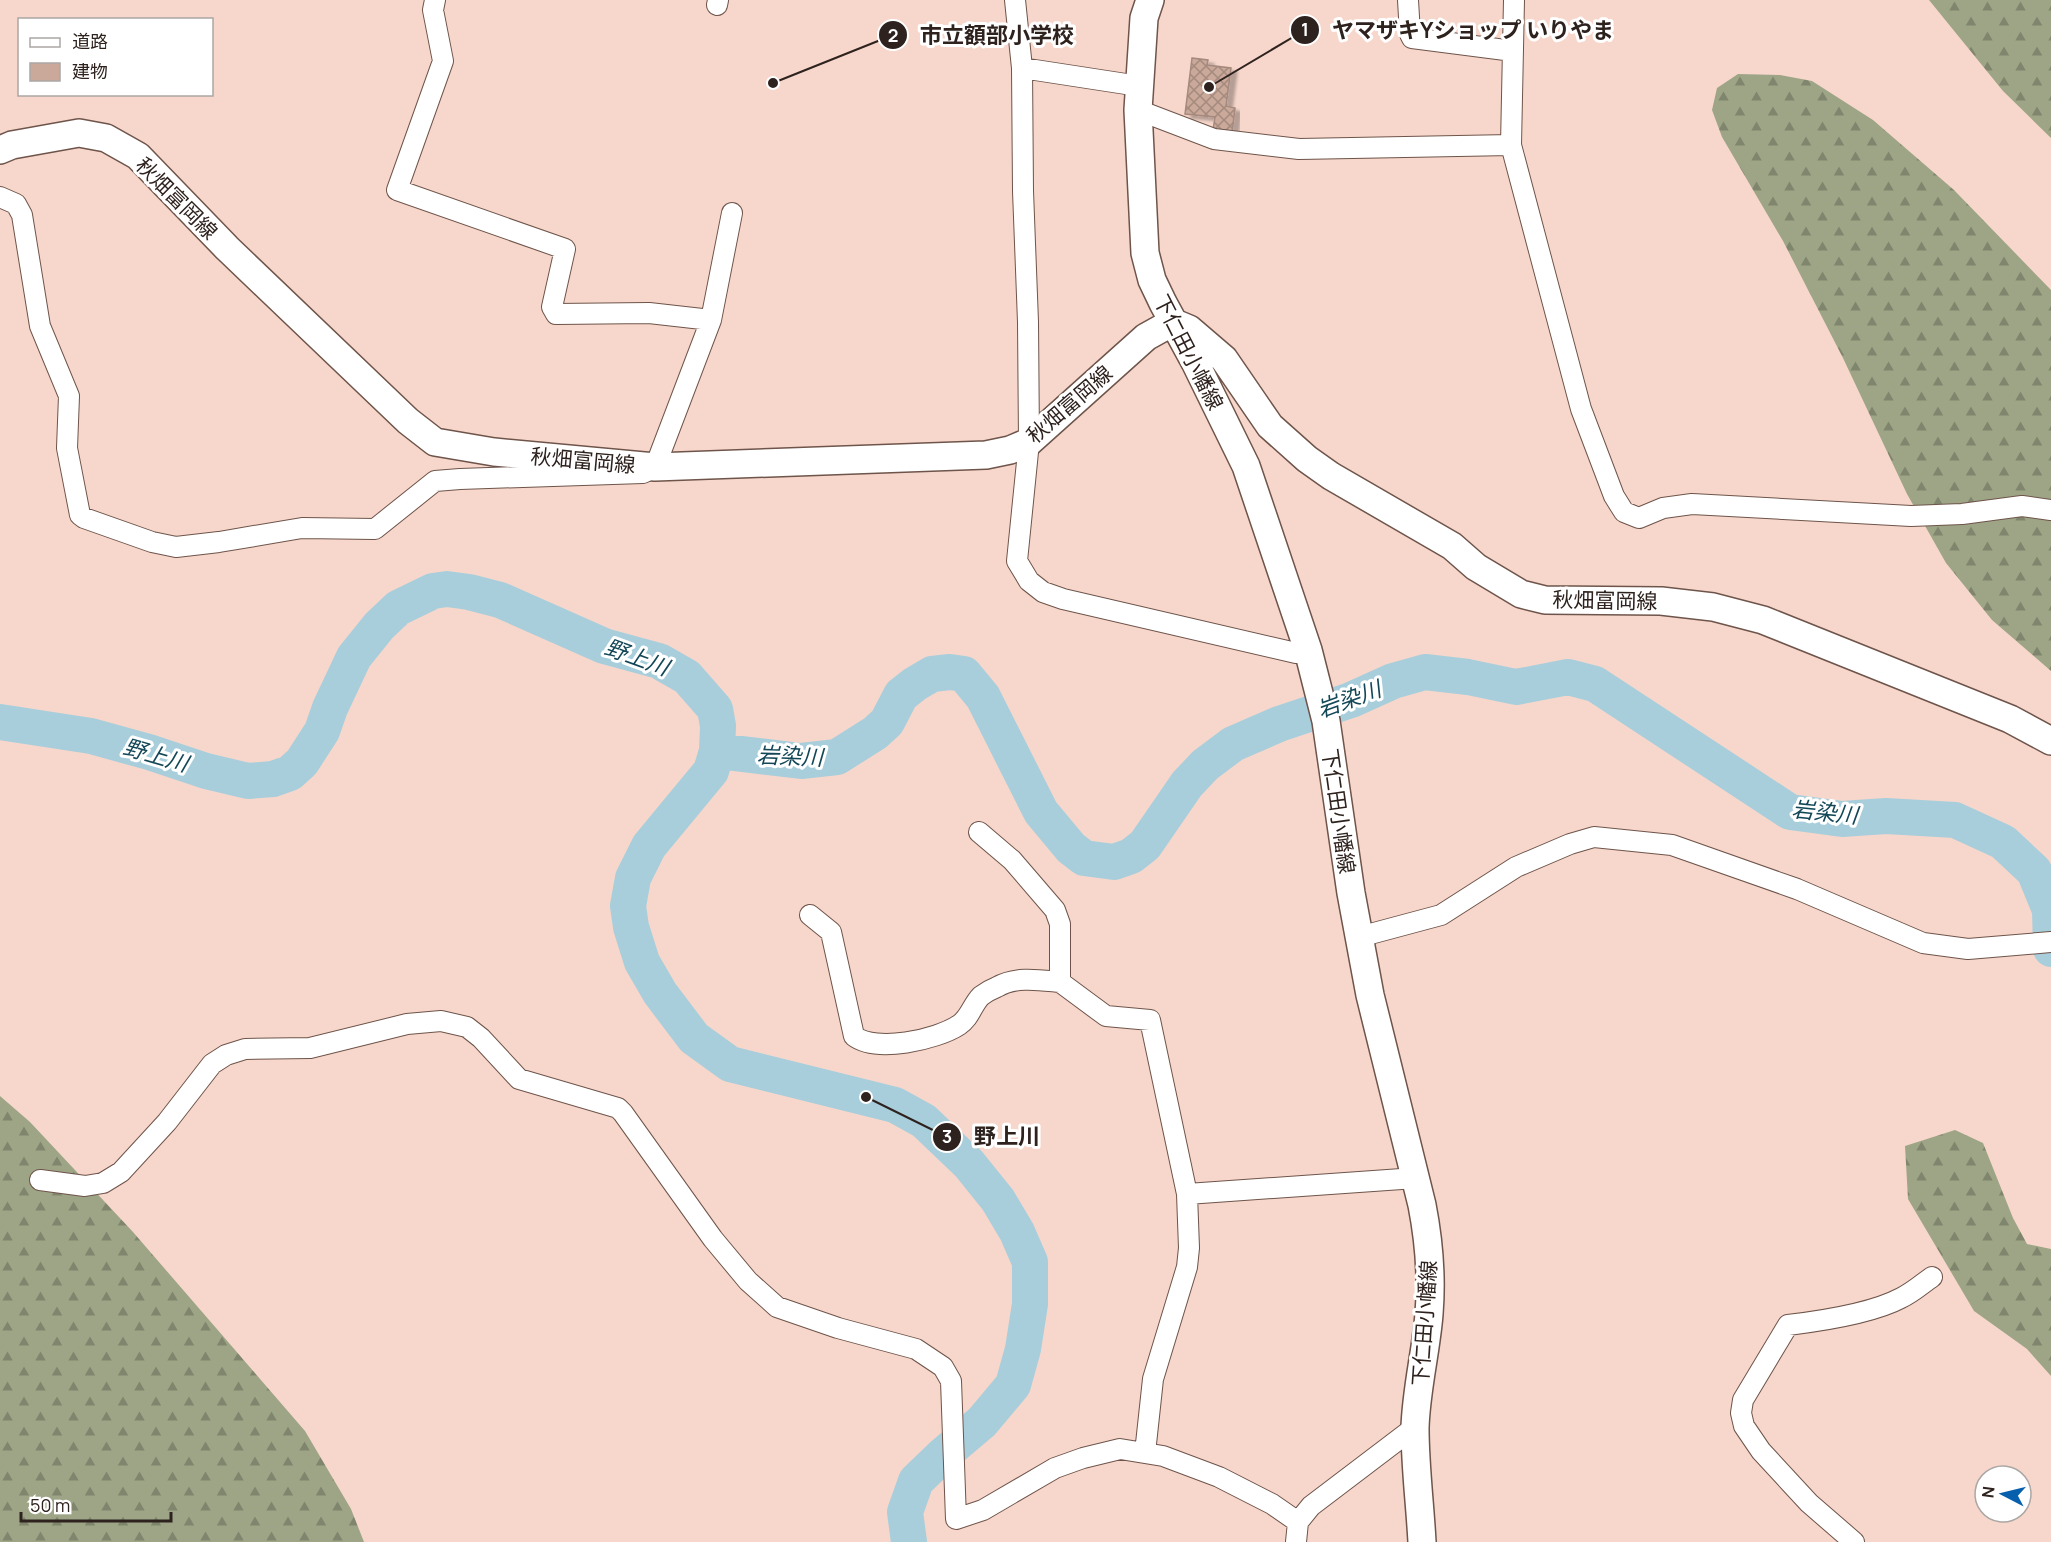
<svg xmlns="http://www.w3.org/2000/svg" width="2051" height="1542" font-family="Manrope,'Noto Sans JP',sans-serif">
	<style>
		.forest { fill: url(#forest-firs) }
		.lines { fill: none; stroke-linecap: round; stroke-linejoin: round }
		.river { stroke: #a8cedc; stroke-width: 36 }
		.building { fill: url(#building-cross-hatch); stroke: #a5897d; stroke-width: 1.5; filter: url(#shadow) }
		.minor-casing { stroke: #6e544a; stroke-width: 22 }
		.secondary-casing { stroke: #6e544a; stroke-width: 30 }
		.minor { stroke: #fff; stroke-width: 20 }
		.secondary { stroke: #fff; stroke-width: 27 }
		.labels { text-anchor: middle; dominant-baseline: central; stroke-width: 6; stroke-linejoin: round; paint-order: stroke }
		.street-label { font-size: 21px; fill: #2e221e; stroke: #fff }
		.water-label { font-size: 22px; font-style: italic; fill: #134757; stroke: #fff }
		.leader { fill: none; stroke: #2e221e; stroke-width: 2 }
		.callout-dot { fill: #2e221e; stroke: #fff; stroke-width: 2 }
		.mark-label { font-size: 18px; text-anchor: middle; font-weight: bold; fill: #fff }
		.callout-label { font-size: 22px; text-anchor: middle; font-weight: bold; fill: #2e221e; stroke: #fff; stroke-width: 6; stroke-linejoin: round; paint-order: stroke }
	</style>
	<defs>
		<pattern id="forest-firs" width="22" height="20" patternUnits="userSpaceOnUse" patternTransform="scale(1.5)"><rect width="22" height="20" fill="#9da586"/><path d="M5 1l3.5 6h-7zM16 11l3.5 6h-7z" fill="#80866d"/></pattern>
		<pattern id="building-cross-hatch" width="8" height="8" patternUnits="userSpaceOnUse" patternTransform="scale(1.5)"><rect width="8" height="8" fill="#caa99a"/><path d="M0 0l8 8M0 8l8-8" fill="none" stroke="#a4897d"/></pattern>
		<filter id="shadow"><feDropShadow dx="6" dy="4" stdDeviation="1.5" flood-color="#0004"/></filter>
	</defs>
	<rect width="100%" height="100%" fill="#f7d7cb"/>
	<!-- forest -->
	<path class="forest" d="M1929,0h122v138l-48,-47z
		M1738,74l42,1 32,6 61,39 81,70 97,100v381l-59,-51 -46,-57 -39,-69 -64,-136 -60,-117 -61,-104 -10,-27 5,-22z
		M0,1096l30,26 103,110 172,199 46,78 13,33h-364z
		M1955,1130l28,13 30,75 14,26 24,5v127l-24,-27 -53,-38 -66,-112 -3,-53z"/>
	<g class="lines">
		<!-- river -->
		<path class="river" d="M0,722l91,14 58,16 57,19 42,10 25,-2 17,-6 12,-11 20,-31 8,-23 24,-51 25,-31 19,-18 35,-17 14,-2 22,3 31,8 104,46 55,15 28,16 28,32 3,17 -1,25 -6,20 -62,75 -16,32 -5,28 3,21 11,35 18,31 34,45 36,26 165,41 29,16 45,43 29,36 19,32 13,30v42l-7,45 -10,36 -31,37 -39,33 -27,26 -11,31 4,30
			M717,751l84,10 36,-4 38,-24 12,-11 14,-27 14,-11 17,-10 18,-2 14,2 19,23 58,115 30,36 13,10 30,4 17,-6 14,-11 42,-61 18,-19 28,-21 46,-20 72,-24 42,-19 32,-9 43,5 48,10 52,-10 27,7 195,128 52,7 44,-3 69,4 48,22 31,29 16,39 1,39"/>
	</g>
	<!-- building -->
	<path class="building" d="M1192,58l16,2 -1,5 24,3 -5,38 9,2 -3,25 -19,-3 2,-13 -30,-3z"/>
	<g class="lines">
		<!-- minor casing -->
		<g class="minor-casing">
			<path id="minor" d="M435,0l-2,10 10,51 -46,129 168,59 -13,58 4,7 93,-1 62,7
				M1015,0l7,68 1,123 5,131 1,120 -12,119 12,20 14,11 20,7 233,54 12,-3
				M1408,0l2,34 2,4 101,13
				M1514,0l-3,145 70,264 33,87 10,16 15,6 24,-10 29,-4 219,12 51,-2 60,-8 29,4
				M717,5l1,-5
				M1022,68l117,18
				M1138,110l76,29 85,10 212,-4
				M0,197l16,7 6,11 18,111 29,70 -2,52 13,67 4,3 68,24 24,5 43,-5 83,-14 73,1 60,-48 25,-2 183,-6 12,-6 56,-147 21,-107
				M979,832l33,28 43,50 5,14v58l46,34 44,4 37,174 229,-16
				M810,915l21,17 23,104c22,17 82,4 105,-11 11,-7 13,-20 22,-29 4,-3 11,-7 16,-9 19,-11 42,-7 63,-5
				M1359,937l82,-22 75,-48 54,-23 24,-7 78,8 125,44 126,54 45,6 83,-7
				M40,1180l45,6 18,-3 18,-11 46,-50 45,-58 14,-9 19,-6 65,-1 97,-24 34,-3 26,6 14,11 38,41 99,29 5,5 90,126 35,42 29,26 61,21 78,21 27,18 8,14 5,138 27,-9 72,-42 28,-10 37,-9 43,7 56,21 53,27 26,18
				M1145,1453l8,-74 34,-112 2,-19 -2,-54
				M1296,1542l2,-20 13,-16 104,-79
				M1854,1542l-45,-39 -48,-52 -17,-25 -3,-13 2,-13 45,-75c33,-4 83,-11 113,-27 11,-5 21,-14 31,-21"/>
		</g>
		<!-- secondary casing -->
		<g class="secondary-casing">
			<path id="secondary" d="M1150,0l-6,18 -6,92 7,143 7,27 11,23 32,59 51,104 62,184 18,71 25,172 19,102 52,210c7,36 10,72 7,109 -3,38 -13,76 -14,114 0,38 5,76 7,114
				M0,150l12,-5 67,-12 27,5 32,18 89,92 181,173 27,21 59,10 161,15 331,-12 24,-5 19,-8 117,-105 27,-15
				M1177,324l12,5 35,30 46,67 37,33 24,17 121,70 24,21 45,27 24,6 116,1 52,6 50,13 247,99 41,22"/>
		</g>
		<!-- minor -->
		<use href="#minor" class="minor"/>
		<!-- secondary -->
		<use href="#secondary" class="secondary"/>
	</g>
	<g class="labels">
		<!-- street labels -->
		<g class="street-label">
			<text transform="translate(177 198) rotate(45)">秋畑富岡線</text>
			<text transform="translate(1189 352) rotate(63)">下仁田小幡線</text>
			<text transform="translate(1069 404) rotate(-41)">秋畑富岡線</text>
			<text transform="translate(583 460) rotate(5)">秋畑富岡線</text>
			<text transform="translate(1605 600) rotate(1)">秋畑富岡線</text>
			<text transform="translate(1339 811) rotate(82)">下仁田小幡線</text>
			<text transform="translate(1424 1323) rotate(-86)">下仁田小幡線</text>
		</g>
		<!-- water labels -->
		<g class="water-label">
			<text transform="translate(637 657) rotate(20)">野上川</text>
			<text transform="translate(1349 699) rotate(-20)">岩染川</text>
			<text transform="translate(156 755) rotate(16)">野上川</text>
			<text transform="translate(790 756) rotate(2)">岩染川</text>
			<text transform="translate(1825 812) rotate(6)">岩染川</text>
		</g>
	</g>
	<!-- callouts -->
	<path class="leader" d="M1209 87L1305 30M773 83L893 35M866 1097L947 1137"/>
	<g class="callout-dot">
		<circle cx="1209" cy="87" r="6"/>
		<circle cx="773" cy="83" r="6"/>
		<circle cx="866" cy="1097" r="6"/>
		<circle cx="1305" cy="30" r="15"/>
		<circle cx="893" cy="35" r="15"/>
		<circle cx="947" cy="1137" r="15"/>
	</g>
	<g class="mark-label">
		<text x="1305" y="36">1</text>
		<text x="893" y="42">2</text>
		<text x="947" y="1143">3</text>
	</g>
	<g class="callout-label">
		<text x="1473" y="38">ヤマザキYショップ いりやま</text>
		<text x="997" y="43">市立額部小学校</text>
		<text x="1007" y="1144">野上川</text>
	</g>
	<!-- legend -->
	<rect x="18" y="18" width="195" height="78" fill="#ffffff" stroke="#aba7a5" stroke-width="1.5"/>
	<rect x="30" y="38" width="30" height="9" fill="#ffffff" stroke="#aba7a5" stroke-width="1.5"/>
	<text x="72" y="48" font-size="18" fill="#2e221e">道路</text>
	<rect x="30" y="63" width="30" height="18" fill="#caa99a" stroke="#aba7a5" stroke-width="1.5"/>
	<text x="72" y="78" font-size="18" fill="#2e221e">建物</text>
	<!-- north arrow -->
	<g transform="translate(2003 1494) rotate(277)"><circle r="28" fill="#ffffff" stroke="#aba7a5" stroke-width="1.5"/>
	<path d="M0-4.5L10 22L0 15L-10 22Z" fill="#0760ad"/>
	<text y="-9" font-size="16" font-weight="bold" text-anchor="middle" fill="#2e221e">N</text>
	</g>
	<!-- scale -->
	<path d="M21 1512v9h150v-9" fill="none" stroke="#2e221e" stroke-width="3"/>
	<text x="30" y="1512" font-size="18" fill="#2e221e" stroke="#ffffff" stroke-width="4.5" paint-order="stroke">50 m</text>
</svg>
